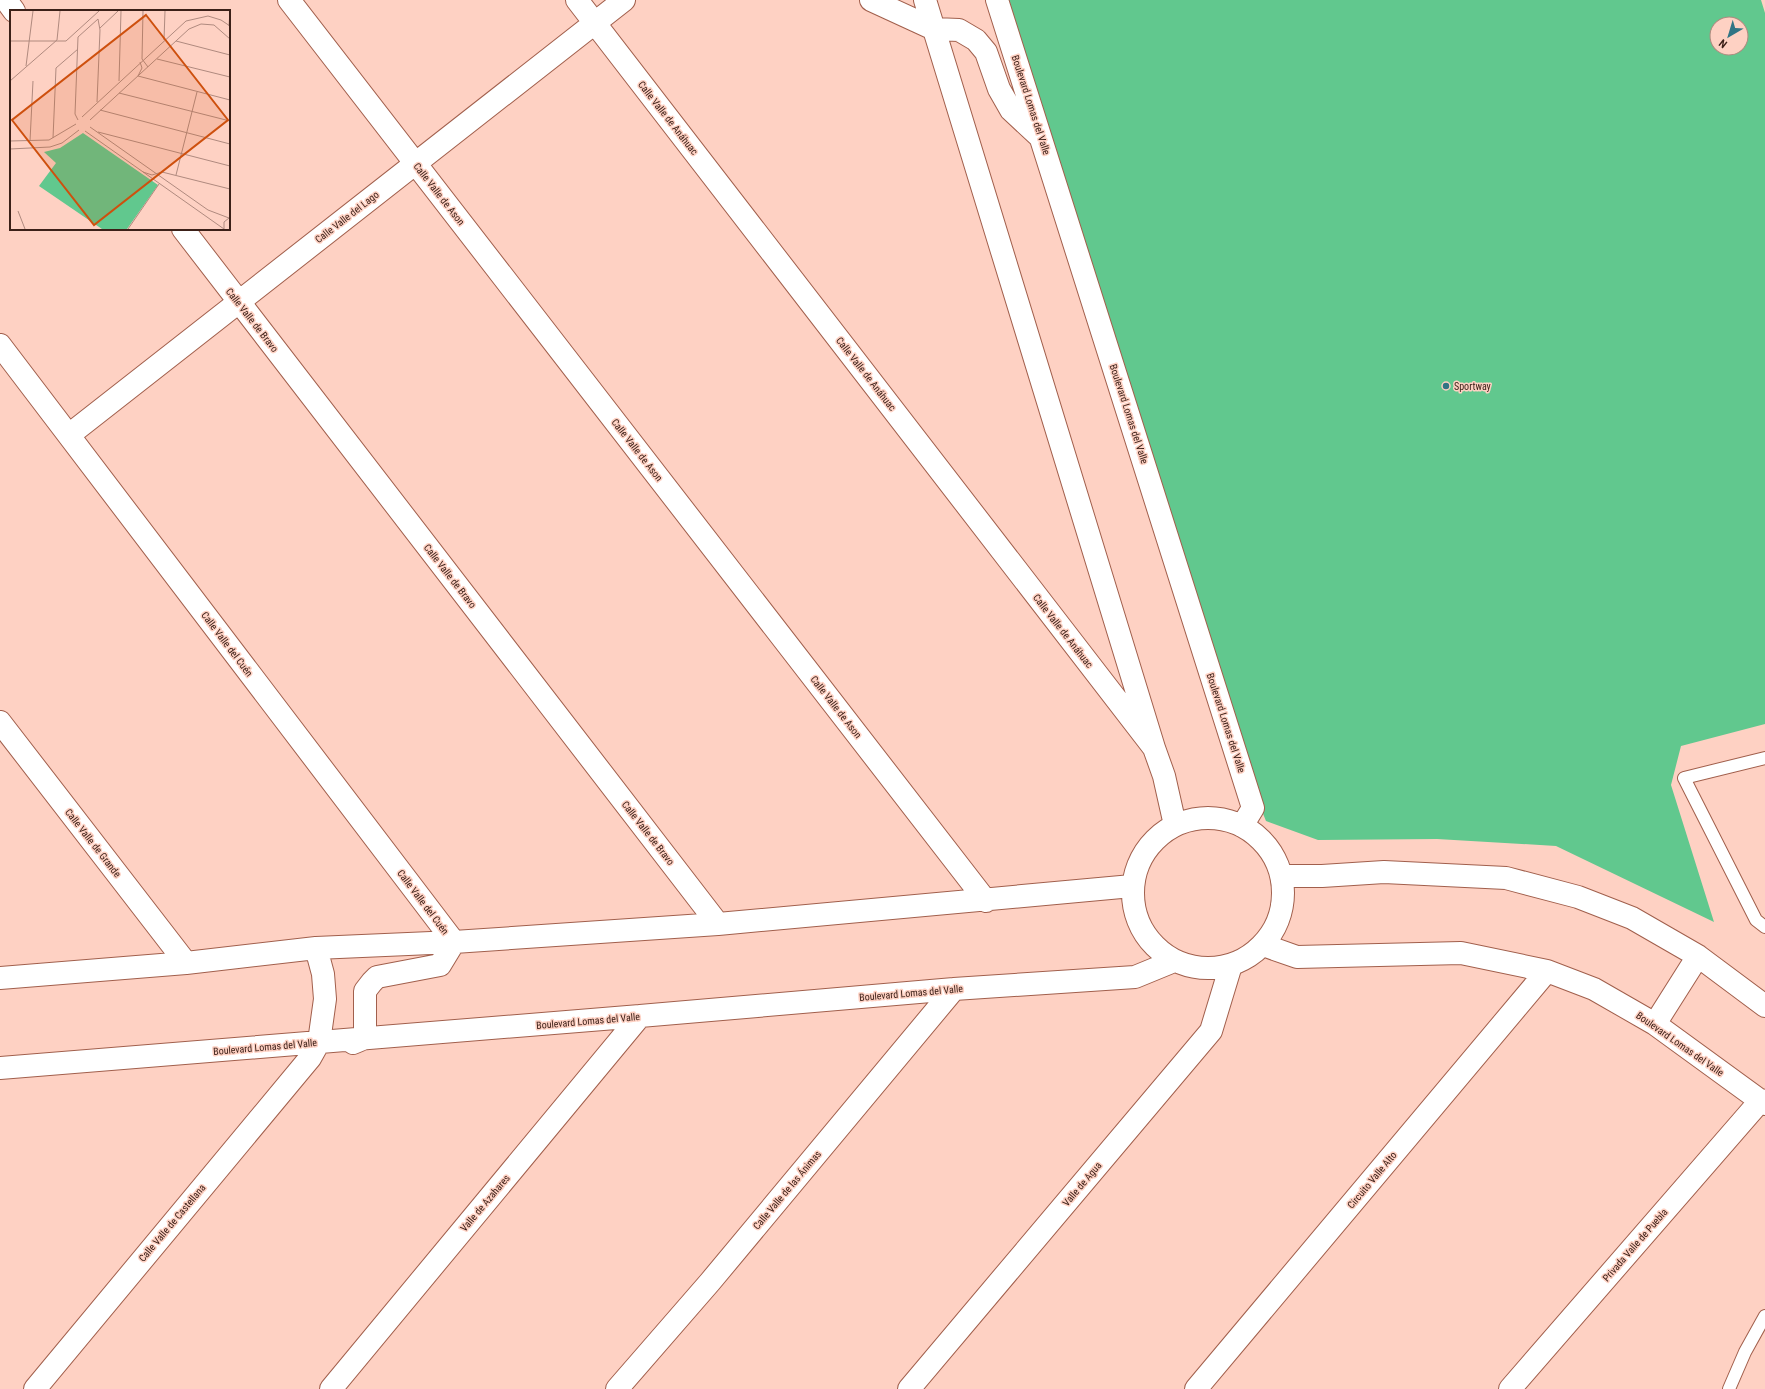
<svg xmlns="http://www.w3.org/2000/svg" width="1765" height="1389" font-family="'Roboto Condensed',sans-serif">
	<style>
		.green { fill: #61c88e; fill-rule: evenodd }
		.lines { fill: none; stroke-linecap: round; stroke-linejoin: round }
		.lane-casing { stroke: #a15f4c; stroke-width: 14 }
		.street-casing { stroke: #a15f4c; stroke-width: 24 }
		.lane { stroke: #fff; stroke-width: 12 }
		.street { stroke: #fff; stroke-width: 22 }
		.poi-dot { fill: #317484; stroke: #fed1c3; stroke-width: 1.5 }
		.labels { text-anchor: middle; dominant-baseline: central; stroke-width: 3; stroke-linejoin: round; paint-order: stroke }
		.street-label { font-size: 10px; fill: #3c2018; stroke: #fed1c3 }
		.poi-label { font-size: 10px; fill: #3c2018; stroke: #fed1c3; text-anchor: start }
		.inset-road { fill: none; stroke: #b08a7f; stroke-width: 1 }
		.view { fill: #ce500e; fill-opacity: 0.15; stroke: #ce500e; stroke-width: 2 }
		.inset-edge { fill: none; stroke: #3c2018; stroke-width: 2 }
	</style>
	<rect width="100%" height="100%" fill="#fed1c3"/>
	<!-- green -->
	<path class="green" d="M1009,0h752l4,13v711l-84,22 -10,39 43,137 -158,-76 -119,-7 -119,1 -52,-19 -24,-60zM1717,24h24v24h-24z"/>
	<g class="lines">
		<!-- lane casing -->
		<g class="lane-casing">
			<path id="lane" d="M1765,758l-81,20 72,142 9,7
				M1729,1389l16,-37 20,-36"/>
		</g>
		<!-- street casing -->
		<g class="street-casing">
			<path id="street" d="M6,0l8,11
				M289,0l697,901
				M577,0l577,748
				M871,0l63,29 25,1 17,10 10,12 13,37 12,21 29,27
				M925,0l229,748 10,28 11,49
				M997,0l256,808 -11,18
				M183,229l535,695
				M0,345l454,597 -14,23 -63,12 -5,5 -7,9v47l-12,5
				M69,435l555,-435
				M0,722l186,241
				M1133 893a75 75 0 1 1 150 0a75 75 0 1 1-150 0Z
				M1281,876h41l62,-4 122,6 72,19 54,21 66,38 67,50
				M1263,945l34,12 164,-4 86,18 47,18 61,35 110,80
				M0,978l186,-15 130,-15 138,-6 264,-18 414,-38
				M1655,1024l43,-68
				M0,1068l640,-52 314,-27 181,-12 39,-16
				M35,1389l275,-331 9,-16 6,-43 -2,-25 -7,-26
				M331,1389l309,-373
				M617,1389l93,-107 244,-293
				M909,1389l302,-358 20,-66
				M1196,1389l351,-418
				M1510,1389l251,-289"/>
		</g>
		<!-- lane -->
		<use href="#lane" class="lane"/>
		<!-- street -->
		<use href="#street" class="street"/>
	</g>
	<!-- markers -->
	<circle class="poi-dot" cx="1446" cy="386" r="4"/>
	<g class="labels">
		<!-- street labels -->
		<g class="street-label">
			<text transform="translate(1031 105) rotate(72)">Boulevard Lomas del Valle</text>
			<text transform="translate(668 118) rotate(52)">Calle Valle de Anáhuac</text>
			<text transform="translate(439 194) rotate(52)">Calle Valle de Ason</text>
			<text transform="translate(347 217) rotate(-38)">Calle Valle del Lago</text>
			<text transform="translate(252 320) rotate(52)">Calle Valle de Bravo</text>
			<text transform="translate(866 374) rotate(52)">Calle Valle de Anáhuac</text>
			<text transform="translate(1129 414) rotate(72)">Boulevard Lomas del Valle</text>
			<text transform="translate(637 450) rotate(52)">Calle Valle de Ason</text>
			<text transform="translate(450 576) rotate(52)">Calle Valle de Bravo</text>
			<text transform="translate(1063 631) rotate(52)">Calle Valle de Anáhuac</text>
			<text transform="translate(227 644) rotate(53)">Calle Valle del Cuén</text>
			<text transform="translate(836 707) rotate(52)">Calle Valle de Ason</text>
			<text transform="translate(1226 723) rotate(72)">Boulevard Lomas del Valle</text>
			<text transform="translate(648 833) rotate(52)">Calle Valle de Bravo</text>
			<text transform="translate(93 843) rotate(52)">Calle Valle de Grande</text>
			<text transform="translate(423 902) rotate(53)">Calle Valle del Cuén</text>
			<text transform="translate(911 993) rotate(-5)">Boulevard Lomas del Valle</text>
			<text transform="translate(588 1021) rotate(-5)">Boulevard Lomas del Valle</text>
			<text transform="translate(1680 1044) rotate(35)">Boulevard Lomas del Valle</text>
			<text transform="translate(265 1047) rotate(-5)">Boulevard Lomas del Valle</text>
			<text transform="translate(1372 1180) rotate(-50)">Circuito Valle Alto</text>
			<text transform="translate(1082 1184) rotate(-50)">Valle de Agua</text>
			<text transform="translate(787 1190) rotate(-50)">Calle Valle de las Ánimas</text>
			<text transform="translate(485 1203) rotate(-50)">Valle de Azahares</text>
			<text transform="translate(172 1223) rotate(-50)">Calle Valle de Castellana</text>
			<text transform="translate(1635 1245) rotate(-49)">Privada Valle de Puebla</text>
		</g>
		<!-- poi labels -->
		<g class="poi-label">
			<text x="1454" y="386">Sportway</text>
		</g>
	</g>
	<!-- overview -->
	<g transform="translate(10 10)">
		<rect width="220" height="220" fill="#fed1c3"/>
		<path d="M73,123l75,52 -31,44h-25l-63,-43 17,-23 -12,-11 16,-4z" fill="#61c88e"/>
		<path class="inset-road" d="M133,1l-1,48 6,8M219,16l1,-15M90,18l18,-17M47,30l3,-29M154,30l1,-29M0,31h56l33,-30M166,31l54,14M147,49l73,18M130,52l2,6 -4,8 92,24M16,56l7,-55M0,71l47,-41M109,71l2,-70M109,83l111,28M90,100l130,34M72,107l104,-96 22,-5 13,4 9,6M68,110l-3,-6 3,-77 20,-18 2,11 -3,72M80,110l99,-91 12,-5 13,1 16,14M80,117l118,83 21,8M75,121l139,98M88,122l132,34M43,128l3,-70 22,-19M0,131l39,-1 27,-16M20,131l3,-60M0,139l40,-2 12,-4 17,-13M133,162l9,3 10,-3 68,17M166,165l21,-83M8,201l7,18M118,219l31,-45M214,219v-7l5,-4"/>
		<path class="view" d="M136,5l82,105 -134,105 -82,-105z"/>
		<rect width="220" height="220" class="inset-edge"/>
	</g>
	<!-- north arrow -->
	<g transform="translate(1729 36) rotate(218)"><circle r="19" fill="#fed1c3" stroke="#b08a7f"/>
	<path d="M0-3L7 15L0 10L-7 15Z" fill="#317484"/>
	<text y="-6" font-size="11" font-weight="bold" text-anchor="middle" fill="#3c2018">N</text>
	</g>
</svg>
